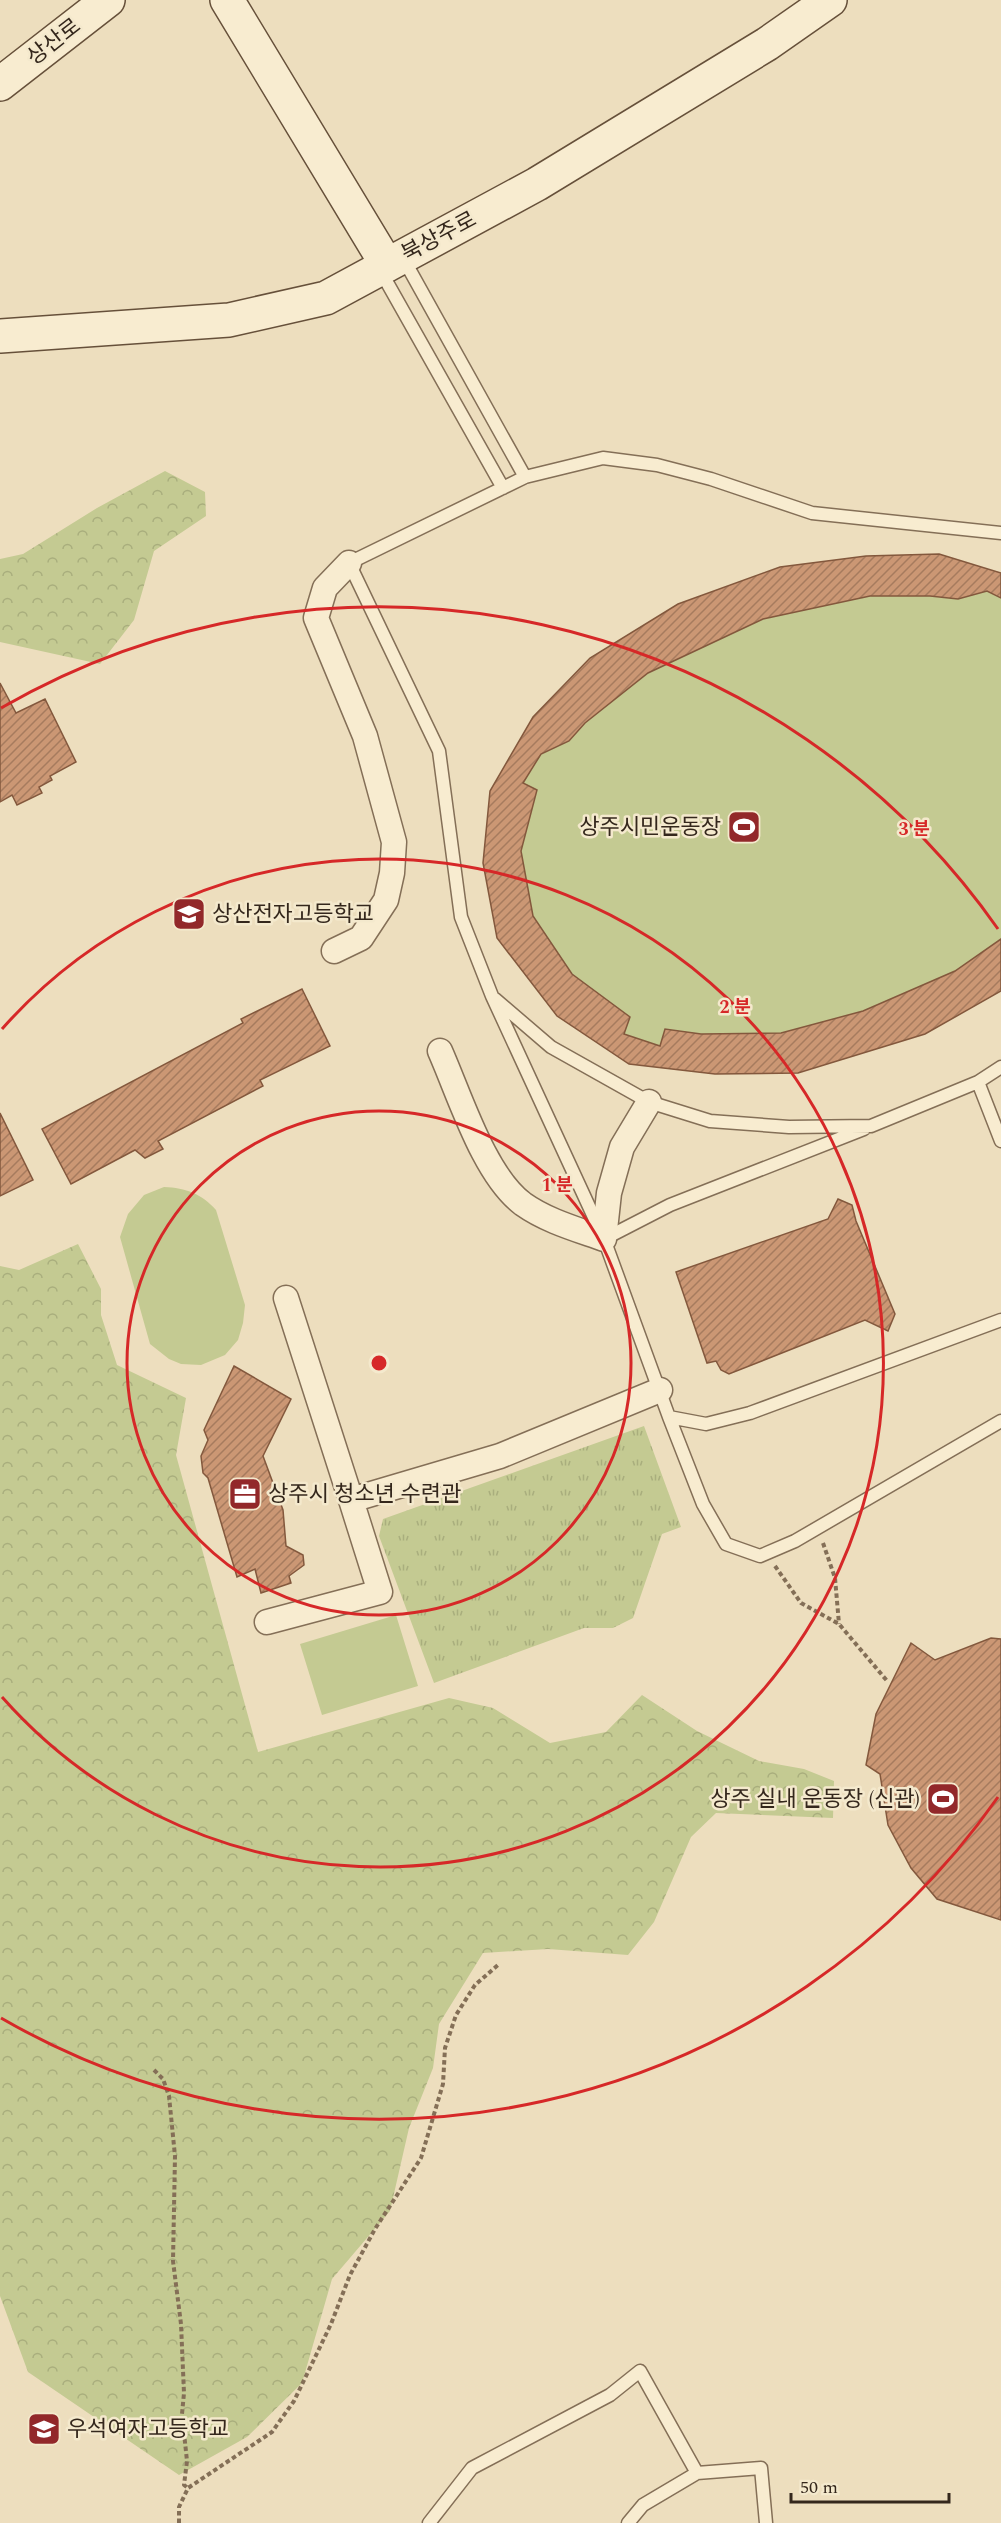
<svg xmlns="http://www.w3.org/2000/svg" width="1001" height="2523" font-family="Spectral,'Noto Sans KR',serif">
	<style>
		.grass { fill: url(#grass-tufts) }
		.forest { fill: url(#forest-crowns) }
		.park { fill: #c4ca92 }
		.building { fill: url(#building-hatch); stroke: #83583d; stroke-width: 1.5 }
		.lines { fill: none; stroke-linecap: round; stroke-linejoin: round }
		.lane-casing { stroke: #846f57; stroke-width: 15 }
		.street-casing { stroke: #846f57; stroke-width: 27 }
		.secondary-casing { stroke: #66503a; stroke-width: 36 }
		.path { stroke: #846f57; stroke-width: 4; stroke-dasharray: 4.5 3; stroke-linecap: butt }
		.lane { stroke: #f8ecd0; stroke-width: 12 }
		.street { stroke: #f8ecd0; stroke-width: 24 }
		.secondary { stroke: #f8ecd0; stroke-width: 33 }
		.ring { fill: none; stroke: #d62828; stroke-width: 3 }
		.labels { text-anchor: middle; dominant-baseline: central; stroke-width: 5; stroke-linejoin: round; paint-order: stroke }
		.street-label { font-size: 22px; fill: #34271c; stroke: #f4e9cd }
		.poi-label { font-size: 22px; fill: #34271c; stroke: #f4e9cd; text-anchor: start }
		.centre { fill: #d62828; stroke: #f4e9cd; stroke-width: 3 }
		.ring-label { font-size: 18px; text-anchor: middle; font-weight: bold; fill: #d62828; stroke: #f4e9cd; stroke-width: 5; stroke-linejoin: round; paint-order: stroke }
	</style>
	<defs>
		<pattern id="grass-tufts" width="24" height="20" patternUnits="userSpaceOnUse" patternTransform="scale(1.5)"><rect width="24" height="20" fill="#c4ca92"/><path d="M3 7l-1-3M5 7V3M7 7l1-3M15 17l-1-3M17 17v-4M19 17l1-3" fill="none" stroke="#a9ae7d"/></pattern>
		<pattern id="forest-crowns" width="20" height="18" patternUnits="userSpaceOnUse" patternTransform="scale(1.5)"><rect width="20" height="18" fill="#c4ca92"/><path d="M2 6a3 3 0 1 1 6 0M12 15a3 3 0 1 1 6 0" fill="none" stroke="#a9ae7d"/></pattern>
		<pattern id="building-hatch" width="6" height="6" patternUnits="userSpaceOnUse" patternTransform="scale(1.5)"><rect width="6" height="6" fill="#cb9774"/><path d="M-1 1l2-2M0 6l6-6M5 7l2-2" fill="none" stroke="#a67b5e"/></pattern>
	</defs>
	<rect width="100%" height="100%" fill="#eddebe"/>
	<!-- grass -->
	<path class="grass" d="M644,1426l37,101 -19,7 -29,84 -20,10h-29l-150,55 -55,-147 4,-17z"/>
	<!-- forest -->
	<path class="forest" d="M165,471l40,21 1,24 -52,35 -20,69 -34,44 -100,-22v-83l23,-5 74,-46z
		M78,1244l23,45v26l16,50 69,33 -10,57 82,297 191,-54 44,10 57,35 56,-11 36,-37 55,36 62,30 45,8 30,12 -1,37 -117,-5 -25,24 -37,85 -26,33 -80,-6 -65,4 -44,71 -6,44 -24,60 -19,83 -58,68 -30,104 -55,54 -68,38 -151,-103 -28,-76v-1030l19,4z"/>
	<!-- park -->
	<path class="park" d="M939,554l62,19v418l-76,43 -127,39 -83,1 -86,-10 -72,-48 -60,-78 -7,-147 43,-74 57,-59 88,-54 102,-37 86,-11z
		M164,1187c22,1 38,7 52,23l29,95 -2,18 -5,17 -13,15 -24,10 -20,-1 -12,-5 -19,-15 -30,-107 8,-23 16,-19z
		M396,1615l22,71 -96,29 -22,-71z"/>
	<!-- building -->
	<path class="building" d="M939,554l62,19v25l-14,-7 -29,8 -28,-3h-60l-107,23 -115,54 -63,50 -16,18 -28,13 -18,29 14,7 -16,61 12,65 39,58 58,43 -6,17 36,12 5,-17 36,5 80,-1 82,-22 92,-40 46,-32v52l-76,43 -127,39 -83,1 -86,-10 -72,-48 -60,-78 -14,-75 7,-72 43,-74 57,-59 88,-54 102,-37 86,-11z
		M0,683l16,30 29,-14 31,63 -26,14 2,4 -13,7 3,6 -25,12 -5,-10 -12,7z
		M302,989l28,57 -70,34 3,6 -105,55 5,8 -18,9 -10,-8 -64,34 -29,-55 201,-106 -2,-4z
		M0,1113l33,67 -33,16z
		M838,1199l14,6 4,16 39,93 -7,17 -23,-11 -136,54 -8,-4 -5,-9 -9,2 -31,-91 152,-53z
		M234,1366l57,33 -28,57 20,54 3,36 17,9 1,10 -15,11 2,7 -30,10 -6,-24 -18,8 -29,-99 -5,-5 -2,-17 7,-16 -4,-10z
		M991,1638l10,1v281l-64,-21 -26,-31 -23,-43 -8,-51 -14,-9 10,-51 35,-71 24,17z"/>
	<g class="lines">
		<!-- lane casing -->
		<g class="lane-casing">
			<path id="lane" d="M403,258l122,219
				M380,270l123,218
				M1001,533l-189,-20 -101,-34 -54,-14 -54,-7 -78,19 -176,86 90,188 22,166 31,79 112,243 65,178 34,87 23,40 34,12 35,-15 206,-120
				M495,999l56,48 98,55 61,19 79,6 82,-1 107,-44
				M1001,1067l-23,15 23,59
				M604,1239l66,-34 194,-76
				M669,1417l37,7 44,-11 251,-93
				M429,2523l43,-55 138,-73 30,-24 57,102
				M628,2523l15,-18 54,-32 64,-5 5,55"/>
		</g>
		<!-- street casing -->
		<g class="street-casing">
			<path id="street" d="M334,951l27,-13 25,-38 6,-27 2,-31 -29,-106 -49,-118 9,-30 24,-25
				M440,1051c20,45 44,124 83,153 24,17 53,25 81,35l5,-46 13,-46 27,-45
				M286,1298l65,202 149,-44 160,-66
				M267,1622l113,-30 -29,-92"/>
		</g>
		<!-- secondary casing -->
		<g class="secondary-casing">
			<path id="secondary" d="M227,0l160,265
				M0,84l108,-84
				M0,336l229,-16 97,-22 211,-114 230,-140 63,-44"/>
		</g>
		<!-- path -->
		<path class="path" d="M823,1543l12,35 4,46
			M775,1566l26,37 38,21 49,58
			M154,2070l9,9 6,17 6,60 -2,105 8,63 3,69 -2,21 5,47 -3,24 4,3
			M179,2523v-16l9,-19 84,-56 22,-31 37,-77 19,-49 25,-46 46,-71 22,-74 2,-36 11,-33 19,-30 23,-20"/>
		<!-- lane -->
		<use href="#lane" class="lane"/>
		<!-- street -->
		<use href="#street" class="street"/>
		<!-- secondary -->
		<use href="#secondary" class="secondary"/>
	</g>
	<!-- distance rings -->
	<g class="ring">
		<circle cx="379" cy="1363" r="252"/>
		<path d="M2 1029A504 504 0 1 1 2 1697"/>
		<path d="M998 1797A756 756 0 0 1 1 2018M1 708A756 756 0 0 1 998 929"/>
	</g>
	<!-- icons -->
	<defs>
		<g id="stadium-square" transform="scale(1.725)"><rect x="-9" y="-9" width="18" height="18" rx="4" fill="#92282a" stroke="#f4e9cd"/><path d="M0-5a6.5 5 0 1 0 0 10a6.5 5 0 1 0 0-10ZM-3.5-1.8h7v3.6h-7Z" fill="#fff"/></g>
		<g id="school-square" transform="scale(1.725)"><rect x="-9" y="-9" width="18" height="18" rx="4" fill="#92282a" stroke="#f4e9cd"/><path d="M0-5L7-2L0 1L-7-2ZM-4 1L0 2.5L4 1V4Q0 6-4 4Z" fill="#fff"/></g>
		<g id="office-square" transform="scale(1.725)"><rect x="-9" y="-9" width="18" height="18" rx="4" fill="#92282a" stroke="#f4e9cd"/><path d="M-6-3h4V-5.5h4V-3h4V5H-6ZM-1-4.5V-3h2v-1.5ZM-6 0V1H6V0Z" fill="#fff"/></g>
	</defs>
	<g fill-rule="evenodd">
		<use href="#stadium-square" x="744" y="827"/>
		<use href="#school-square" x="189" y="914"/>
		<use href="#office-square" x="245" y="1494"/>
		<use href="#stadium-square" x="943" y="1799"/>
		<use href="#school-square" x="44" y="2429"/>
	</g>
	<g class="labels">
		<!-- street labels -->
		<g class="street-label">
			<text transform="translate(54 42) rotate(-38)">상산로</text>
			<text transform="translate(439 237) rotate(-28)">북상주로</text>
		</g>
		<!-- poi labels -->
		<g class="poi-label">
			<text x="721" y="827" text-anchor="end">상주시민운동장</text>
			<text x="212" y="914">상산전자고등학교</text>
			<text x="268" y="1494">상주시 청소년 수련관</text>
			<text x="920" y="1799" text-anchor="end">상주 실내 운동장 (신관)</text>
			<text x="67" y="2429">우석여자고등학교</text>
		</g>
	</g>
	<circle cx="379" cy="1363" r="9" class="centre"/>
	<g class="ring-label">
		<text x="914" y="835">3 분</text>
		<text x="735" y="1013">2 분</text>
		<text x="557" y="1191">1 분</text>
	</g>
	<!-- scale -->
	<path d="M791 2493v9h158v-9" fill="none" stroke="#34271c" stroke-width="3"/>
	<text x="800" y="2493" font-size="18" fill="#34271c" stroke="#f4e9cd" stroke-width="4.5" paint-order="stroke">50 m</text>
</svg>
